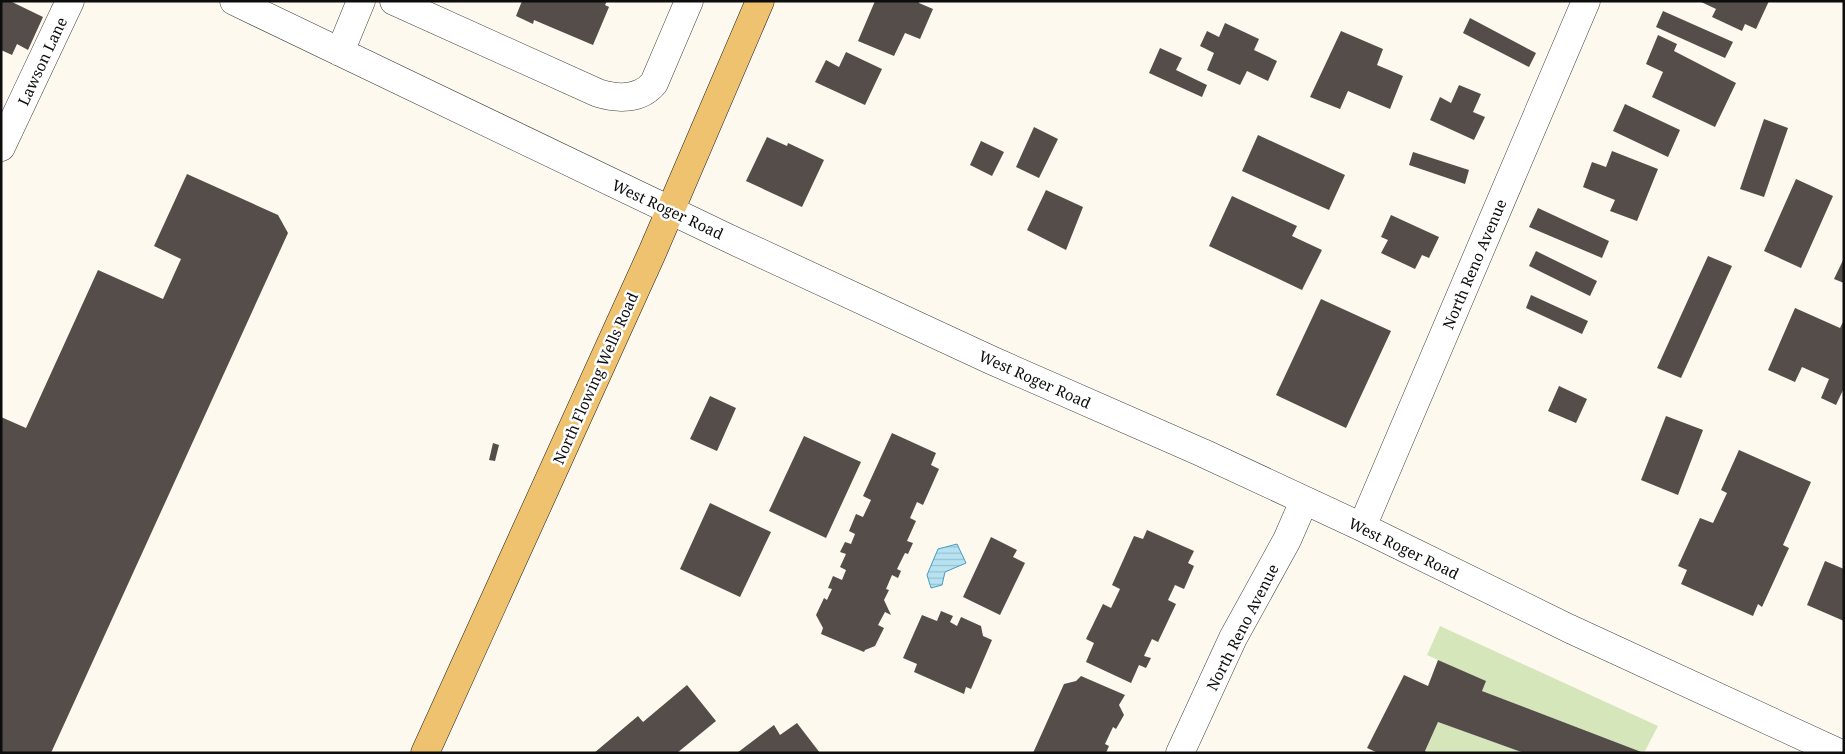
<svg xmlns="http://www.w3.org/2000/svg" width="1845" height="754" font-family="'Noto Serif',serif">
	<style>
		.grass { fill: #d5e6ba }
		.water { fill: url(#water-rules); stroke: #439dc3 }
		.building { fill: #554d4a }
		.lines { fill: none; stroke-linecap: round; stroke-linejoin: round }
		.minor-casing { stroke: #404040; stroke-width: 29 }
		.major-casing { stroke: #1e1e1e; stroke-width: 29 }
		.minor { stroke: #fff; stroke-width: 28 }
		.major { stroke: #eec26e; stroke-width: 28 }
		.labels { text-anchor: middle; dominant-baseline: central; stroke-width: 5; stroke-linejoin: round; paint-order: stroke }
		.street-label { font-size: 15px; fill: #0d0d0d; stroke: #fff }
	</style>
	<defs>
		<pattern id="water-rules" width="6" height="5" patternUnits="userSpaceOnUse" patternTransform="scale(1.25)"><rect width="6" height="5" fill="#b7e2f1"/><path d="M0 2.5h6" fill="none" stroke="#9cc1cd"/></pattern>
	</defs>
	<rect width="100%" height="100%" fill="#fef9ee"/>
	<!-- grass -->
	<path class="grass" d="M1440,626l218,100 -14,27 -162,-62 3,-10 -58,-26z
		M1438,722l86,31h-96l-3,-2z"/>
	<!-- water -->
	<path class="water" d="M957,544l9,19 -21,9 -3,13 -11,3 -4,-13 11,-26z"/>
	<!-- building -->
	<path class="building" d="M1,1h9l33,16 -15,33 -11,-6 -5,11 -11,-5z
		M522,1h85l-2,4 4,2 -16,38 -59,-25 -1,4 -17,-8z
		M875,1h44v2l14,6 -13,30 -15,-6 -11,23 -36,-15z
		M1699,1h70l-13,28 -11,-5 -3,7 -30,-14 4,-8z
		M1663,11l70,31 -8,16 -69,-31z
		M1470,18l66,35 -7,14 -66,-34z
		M1225,23l34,16 -5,11 23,11 -9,20 -21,-10 -7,14 -33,-15 7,-17 -14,-7 7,-15 12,6z
		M1341,31l42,18 -6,16 26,11 -13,33 -42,-18 -8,18 -30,-12z
		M1658,35l19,9 -3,7 62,32 -21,44 -63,-30 11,-25 -17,-8z
		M1160,48l22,10 -6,12 31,15 -5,12 -53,-24z
		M846,52l36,17 -17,36 -50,-23 11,-22 13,7z
		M1459,85l22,9 -8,18 12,5 -11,23 -44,-20 10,-23 11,6z
		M1625,104l55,26 -12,27 -55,-26z
		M1764,119l24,9 -24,69 -24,-8z
		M1034,127l24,12 -19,39 -23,-11z
		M1258,135l87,40 -16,35 -87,-39z
		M767,137l20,9 1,-3 36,17 -22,47 -56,-26z
		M981,141l23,11 -12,24 -22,-11z
		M1612,151l46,18 -21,52 -27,-10 5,-11 -32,-13 9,-25 14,5z
		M1413,152l56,18 -4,14 -56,-19z
		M187,174l91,41 10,18 -237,520h-50v-336l25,11 72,-158 65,29 18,-40 -27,-13z
		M1796,179l37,17 -32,72 -37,-17z
		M1046,190l37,17 -17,43 -39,-20z
		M1232,196l65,30 -5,10 30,14 -20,40 -93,-44z
		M1538,208l71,33 -7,17 -73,-31z
		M1391,215l48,22 -10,21 -7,-3 -7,14 -34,-16 7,-13 -7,-3z
		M1536,251l61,30 -7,15 -61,-30z
		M1708,256l24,10 -51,112 -24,-10z
		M1844,258v25l-10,-4z
		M1531,295l57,26 -6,13 -56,-26z
		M1321,299l70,32 -45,97 -70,-33z
		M1795,308l45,20 4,-8v68l-8,17 -15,-7 8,-19 -27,-12 -7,15 -27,-12z
		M1559,386l28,13 -11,24 -28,-12z
		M710,396l26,12 -19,43 -27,-12z
		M1666,416l37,14 -25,65 -37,-15z
		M892,433l44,20 -5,12 8,4 -16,36 -6,-3 -7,16 6,3 -9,20 6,2 -5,11 -3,-1 -8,16 4,2 -3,7 -6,-3 -6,14 3,1 -5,10 7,15 -6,-3 -7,13 6,3 -9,18 -10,4 -1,2 -43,-18 2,-6 -7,-13 8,-17 3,2 5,-11 -4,-1 5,-12 9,4 4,-10 -6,-3 6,-13 -6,-2 5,-10 6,2 4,-10 -6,-3 7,-17 7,3 8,-17 -8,-4z
		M804,436l57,26 -35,76 -57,-27z
		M493,443l6,2 -4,16 -6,-1z
		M1739,450l72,32 -28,63 6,3 -27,59 -4,-3 -5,12 -72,-32 6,-14 -9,-4 22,-48 13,5 14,-30 -6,-3z
		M710,503l61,29 -31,65 -60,-28z
		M1147,530l47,21 -6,12 6,3 -10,23 -9,-4 -7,15 8,4 -18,38 -6,-3 -8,17 7,2 -5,10 -7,-3 -8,18 -45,-21 8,-19 -8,-4 17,-35 8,4 9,-19 -8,-4 22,-49 9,3z
		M991,537l26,13 -4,7 12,6 -25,52 -37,-18z
		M1825,561l19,8v52l-37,-16z
		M941,611l12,5 -3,6 7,4 4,-9 20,9 2,10 9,4 -21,49 -5,-2 -2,7 -50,-22 3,-8 -14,-6 19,-43 15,6z
		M1438,660l48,21 -4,10 162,62h-120l-86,-31 -13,29 3,2h-50l-11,-5 37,-73 24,11z
		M1081,676l44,19 -6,10 5,10 -8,14 -3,-2 -8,17 4,2 -3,7h-73l31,-69 12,-3z
		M687,685l29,36 -39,32h-83l44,-37 5,6z
		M797,723l23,30h-83l37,-28 6,10z"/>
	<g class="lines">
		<!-- minor casing -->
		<g class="minor-casing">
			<path id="minor" d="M234,1l494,237 263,122 212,93 159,74 206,101 271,125
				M394,1l204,92c19,6 42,7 56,-10l35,-82
				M340,52l21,-51
				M1,147l69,-146
				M1362,527l224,-526
				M1180,753l53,-115 54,-98 17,-39"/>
		</g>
		<!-- major casing -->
		<g class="major-casing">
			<path id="major" d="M425,753l227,-500 108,-252"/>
		</g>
		<!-- minor -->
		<use href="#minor" class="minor"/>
		<!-- major -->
		<use href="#major" class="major"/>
	</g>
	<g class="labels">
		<!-- street labels -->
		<g class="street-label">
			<text transform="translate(42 61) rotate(-65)">Lawson Lane</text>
			<text transform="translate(668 209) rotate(25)">West Roger Road</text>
			<text transform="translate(1474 264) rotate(-67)">North Reno Avenue</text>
			<text transform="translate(595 378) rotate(-66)">North Flowing Wells Road</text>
			<text transform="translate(1035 379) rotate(24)">West Roger Road</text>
			<text transform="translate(1404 548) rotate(26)">West Roger Road</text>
			<text transform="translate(1242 627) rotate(-63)">North Reno Avenue</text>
		</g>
	</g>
	<!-- border -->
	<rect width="1845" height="754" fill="none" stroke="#0d0d0d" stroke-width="5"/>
</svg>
